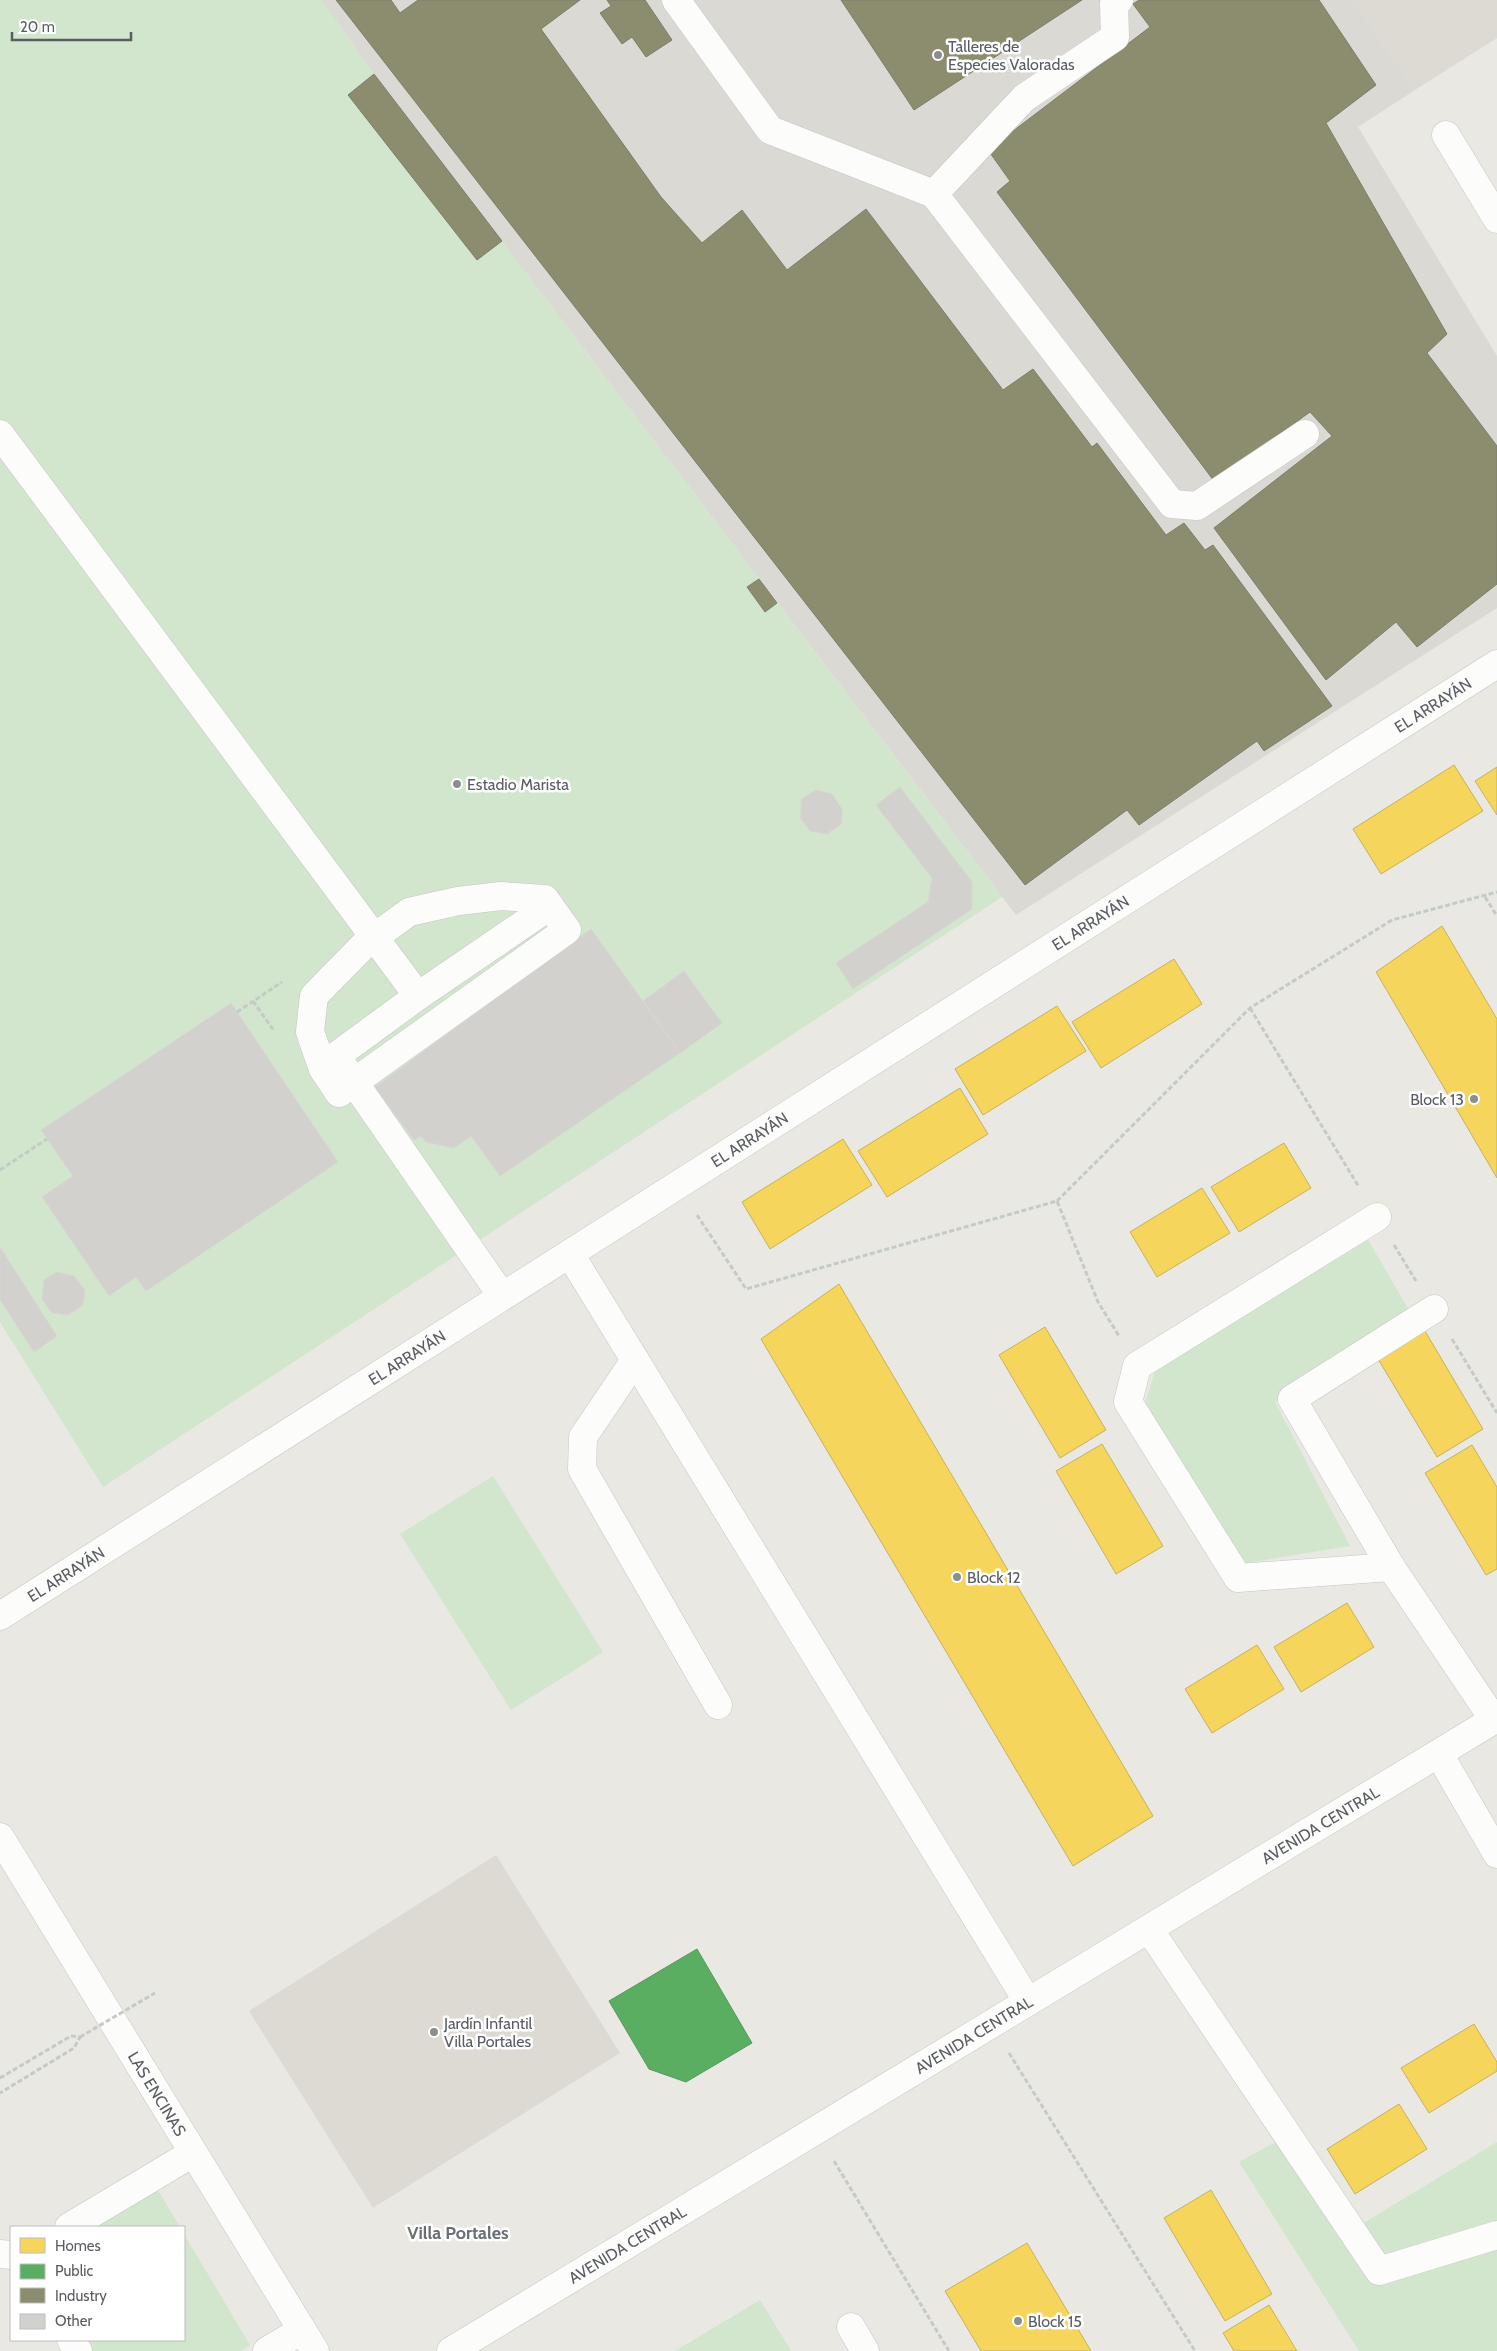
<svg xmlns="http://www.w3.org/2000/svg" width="1497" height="2351" font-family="Cabin,sans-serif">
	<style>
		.industrial { fill: #dad9d4 }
		.education { fill: #dddad3 }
		.green { fill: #d1e6cd }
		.homes { fill: #f6d55c; stroke: #c7b15e }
		.public { fill: #5aae61; stroke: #5a9661 }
		.industry { fill: #8c8c6e; stroke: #7d7e6a }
		.building { fill: #d3d1ce; stroke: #d8d6d2 }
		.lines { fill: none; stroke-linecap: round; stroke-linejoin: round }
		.minor-casing { stroke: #c6c6c5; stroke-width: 29 }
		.path { stroke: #c4cac6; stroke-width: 3; stroke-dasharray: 5 2.5; stroke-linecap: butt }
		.minor { stroke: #fcfcfb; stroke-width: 28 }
		.path-bridge { stroke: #c4cac6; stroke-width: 3; stroke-dasharray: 5 2.5; stroke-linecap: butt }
		.poi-dot { fill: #8b8e8f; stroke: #fff; stroke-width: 2 }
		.labels { text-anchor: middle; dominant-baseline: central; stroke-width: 5; stroke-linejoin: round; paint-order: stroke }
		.poi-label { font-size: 16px; fill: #595d62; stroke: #fff; text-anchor: start }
		.street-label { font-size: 16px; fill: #595d62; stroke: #fff }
		.neighbourhood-label { font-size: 18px; font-weight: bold; fill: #6a6f74; stroke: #fff }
	</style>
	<rect width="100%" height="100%" fill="#e9e8e3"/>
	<!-- industrial -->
	<path class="industrial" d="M321,0h1032l62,90 -57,37 139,229v252l-481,307 -642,-841z"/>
	<!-- education -->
	<path class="education" d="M1353,0h144v38l-82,52z
		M496,1855l124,198 -247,155 -124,-197z"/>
	<!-- green -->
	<path class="green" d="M0,0h321l53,74 628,823 -899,590 -103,-165z
		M1368,1240l45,77 -138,85 75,144 -104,17 -102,-156 11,-36z
		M493,1476l110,176 -92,58 -111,-176z
		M1296,2131l66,93 135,-82v209h-138l-120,-189z
		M155,2185l25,42h-91z
		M184,2234l66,111 -9,6h-152l-6,-11h101z
		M760,2300l31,51h-116z"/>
	<!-- homes -->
	<path class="homes" d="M1454,765l29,46 -102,63 -28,-45z
		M1497,767v48l-22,-34z
		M1442,926l55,93v159l-121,-206z
		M1174,959l28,45 -101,64 -29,-46z
		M1057,1006l29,45 -103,64 -28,-46z
		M960,1088l28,46 -101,63 -29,-46z
		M843,1139l29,46 -102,64 -28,-47z
		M1284,1143l27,45 -72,44 -28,-45z
		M1202,1188l28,45 -73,44 -27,-45z
		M839,1284l314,532 -80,50 -312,-527z
		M1422,1326l61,103 -46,28 -62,-103z
		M1045,1327l61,103 -46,28 -61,-103z
		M1102,1444l61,102 -47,28 -60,-103z
		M1472,1445l25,42v82l-11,6 -61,-102z
		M1347,1603l27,44 -73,45 -27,-45z
		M1257,1645l27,44 -72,44 -27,-44z
		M1474,2024l23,38v9l-68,42 -28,-45z
		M1399,2104l28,45 -72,45 -28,-45z
		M1211,2190l61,104 -47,27 -61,-103z
		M1027,2243l64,108h-110l-36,-60z
		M1269,2305l28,46h-63l-11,-18z"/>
	<!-- public -->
	<path class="public" d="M697,1949l55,94 -66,39 -37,-13 -40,-68z"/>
	<!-- industry -->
	<path class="industry" d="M336,0h55l9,13 18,-13h162l-39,29 120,168 41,46 40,-33 45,60 79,-61 137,181 30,-21 59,78 5,-4 69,92 18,-12 21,27 8,-5 119,161 -68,45 -7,-10 -118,84 -12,-15 -102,75z
		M607,0h38l27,40 -26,17 -14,-20 -10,7 -22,-31 11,-7z
		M841,0h241l-168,110z
		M1139,0h180l57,85 -50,38 121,211 -20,19 70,93v138l-80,63 -21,-25 -70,58 -112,-152 118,-92 -22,-24 -96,69 -217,-289 13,-11 -22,-31 162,-123 -17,-23z
		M374,74l128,167 -25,19 -129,-165z
		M759,579l18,24 -12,9 -18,-25z"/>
	<!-- building -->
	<path class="building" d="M900,787l72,95v27l-119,80 -17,-26 92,-61 4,-24 -56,-73z
		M816,790l16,4 10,15 -1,15 -14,10 -17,-3 -10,-13 2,-19z
		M591,929l89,124 -180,123 -29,-40 -17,12 -28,-6 -5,-6 -7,4 -39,-53z
		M684,971l38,52 -42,30 -37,-52z
		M231,1003l107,159 -192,129 -10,-14 -27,19 -67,-99 31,-21 -32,-46z
		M0,1247l57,89 -23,16 -34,-52z
		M57,1272l17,4 11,14 -2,15 -15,10 -16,-2 -10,-14 2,-19z"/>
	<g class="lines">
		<!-- minor casing -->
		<g class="minor-casing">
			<g id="minor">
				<path d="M676,0l94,130 164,64 238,310 25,2 108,-72"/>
				<path d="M1446,135l51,84"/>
				<path d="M934,194l90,-96 91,-61 -1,-33 5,-4"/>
				<path d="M0,434l418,562"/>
				<path d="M501,896l44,3 22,31 -228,163 -16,-24 -13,-37 4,-36 50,-51 45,-33 49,-11z"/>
				<path d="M1377,1217l-240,149 -9,36 110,176 153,-11"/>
				<path d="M570,1254l458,748"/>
				<path d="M502,1296l-166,-240 82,-60 132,-90"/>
				<path d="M1434,1309l-142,90 99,168 103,153"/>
				<path d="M635,1360l-52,77 -1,32 136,236"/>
				<path id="s1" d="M0,1616l1497,-952"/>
				<path d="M1439,1754l58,100"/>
				<path id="s2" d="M0,1837l315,514"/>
				<path d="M1149,1929l230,342 118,-36"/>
				<path d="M69,2227l124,-74"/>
				<path d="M0,2254l11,1"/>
				<path d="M851,2327l14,24"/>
				<path d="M71,2340l7,11"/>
				<path d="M267,2351l35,-21"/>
				<path id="s3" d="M451,2351l1046,-633"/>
			</g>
		</g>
		<!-- path -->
		<path class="path" d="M1485,897l12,19
			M253,1001l21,30
			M1250,1008l109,179
			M237,1012l45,-30
			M0,1170l47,-31
			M1057,1201l193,-193 142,-88 105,-28
			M697,1215l49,74 311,-88 41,101 21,34
			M1394,1245l22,36
			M1452,1339l45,74
			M1009,2053l186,298
			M0,2078l71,-42 9,1 -6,11 -74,45
			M834,2161l115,190"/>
		<!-- minor -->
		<use href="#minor" class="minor"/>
		<!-- path-bridge -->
		<path class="path-bridge" d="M80,2037l75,-44"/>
	</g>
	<!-- markers -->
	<g class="poi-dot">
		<circle cx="938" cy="55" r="5"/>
		<circle cx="457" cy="784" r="5"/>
		<circle cx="1474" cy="1099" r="5"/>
		<circle cx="957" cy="1577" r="5"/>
		<circle cx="434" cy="2032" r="5"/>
		<circle cx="1018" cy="2321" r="5"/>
	</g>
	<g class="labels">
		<!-- poi labels -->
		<g class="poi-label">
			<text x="948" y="46">Talleres de<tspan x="948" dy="18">Especies Valoradas</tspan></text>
			<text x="467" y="784">Estadio Marista</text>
			<text x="1464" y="1099" text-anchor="end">Block 13</text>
			<text x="967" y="1577">Block 12</text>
			<text x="444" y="2023">Jardín Infantil<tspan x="444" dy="18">Villa Portales</tspan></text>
			<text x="1028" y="2321">Block 15</text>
		</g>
		<!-- street labels -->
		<g class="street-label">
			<text stroke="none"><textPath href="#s1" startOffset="1698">EL ARRAYÁN</textPath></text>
			<text stroke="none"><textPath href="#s1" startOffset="1292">EL ARRAYÁN</textPath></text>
			<text stroke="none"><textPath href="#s1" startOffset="888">EL ARRAYÁN</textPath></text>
			<text stroke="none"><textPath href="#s1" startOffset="482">EL ARRAYÁN</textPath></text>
			<text stroke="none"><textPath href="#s1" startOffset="78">EL ARRAYÁN</textPath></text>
			<text stroke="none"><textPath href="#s3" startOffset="1016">AVENIDA CENTRAL</textPath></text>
			<text stroke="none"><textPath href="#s3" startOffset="611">AVENIDA CENTRAL</textPath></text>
			<text stroke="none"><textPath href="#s2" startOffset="301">LAS ENCINAS</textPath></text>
			<text stroke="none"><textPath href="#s3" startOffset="206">AVENIDA CENTRAL</textPath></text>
		</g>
		<!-- neighbourhood labels -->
		<g class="neighbourhood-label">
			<text x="458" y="2233">Villa Portales</text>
		</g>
	</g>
	<!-- legend -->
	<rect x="10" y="2226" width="175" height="115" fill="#ffffff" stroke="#bdbec0"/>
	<rect x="20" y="2238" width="25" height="15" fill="#f6d55c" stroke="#bdbec0"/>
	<text x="55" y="2251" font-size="15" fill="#595d62">Homes</text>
	<rect x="20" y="2264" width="25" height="15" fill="#5aae61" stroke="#bdbec0"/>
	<text x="55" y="2276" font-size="15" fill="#595d62">Public</text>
	<rect x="20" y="2288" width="25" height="15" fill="#8c8c6e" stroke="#bdbec0"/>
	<text x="55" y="2301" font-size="15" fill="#595d62">Industry</text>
	<rect x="20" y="2314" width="25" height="15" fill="#d3d1ce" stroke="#bdbec0"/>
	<text x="55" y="2326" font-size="15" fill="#595d62">Other</text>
	<!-- scale -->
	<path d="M12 32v8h119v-8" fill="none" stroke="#595d62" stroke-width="2.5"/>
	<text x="20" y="32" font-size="15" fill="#595d62" stroke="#ffffff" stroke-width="4" paint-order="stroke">20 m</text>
</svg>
